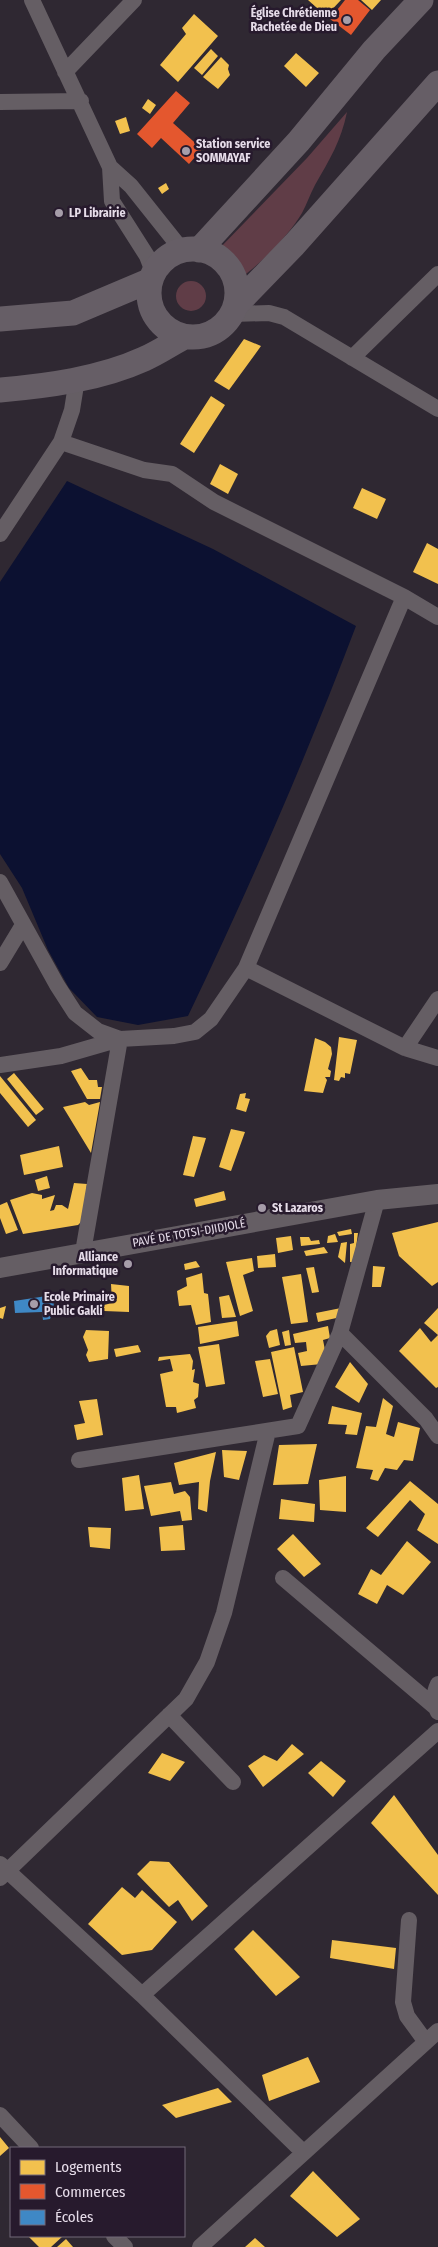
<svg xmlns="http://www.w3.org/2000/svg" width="438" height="2247" font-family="'Fira Sans Condensed',sans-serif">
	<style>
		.green { fill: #603d47 }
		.water { fill: #0c1131 }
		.homes { fill: #f2c14e }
		.shops { fill: #e4572e }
		.schools { fill: #3f88c5 }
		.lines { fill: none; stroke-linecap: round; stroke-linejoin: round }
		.minor { stroke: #655e64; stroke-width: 16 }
		.tertiary { stroke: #655e64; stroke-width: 20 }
		.primary { stroke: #665e66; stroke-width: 25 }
		.poi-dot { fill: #a69da9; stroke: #271a2d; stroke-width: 2 }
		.labels { text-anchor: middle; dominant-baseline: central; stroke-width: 5; stroke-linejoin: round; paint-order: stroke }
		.poi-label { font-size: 12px; font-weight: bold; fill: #e6dce9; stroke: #271a2d; text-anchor: start }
		.street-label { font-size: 12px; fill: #e6dce9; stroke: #271a2d }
	</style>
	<rect width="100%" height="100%" fill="#2f2832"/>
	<!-- green -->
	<path class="green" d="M347,112c-6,29 -17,47 -32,73 -5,9 -8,19 -13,28 -12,21 -43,53 -63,66v-5l-9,-14 -14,-8 91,-94z
		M176 296a15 15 0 1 1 30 0a15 15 0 1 1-30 0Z"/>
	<!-- water -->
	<path class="water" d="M67,481l146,68 143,77c-50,132 -107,263 -168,390l-50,9 -41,-8 -28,-29 -21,-38 -26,-62 -22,-34v-272z"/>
	<!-- homes -->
	<path class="homes" d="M308,0h33l-15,16z
		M361,0h20l-9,10z
		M194,14l24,22 -40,46 -18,-17 26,-31 -4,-6z
		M211,49l7,7 -16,19 -8,-7z
		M296,53l23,20 -13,14 -22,-21z
		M221,57l8,8 -1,4 2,6 -12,14 -15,-12z
		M148,99l8,6 -6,9 -8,-6z
		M126,117l4,14 -10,3 -5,-13z
		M166,183l3,6 -7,5 -4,-6z
		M244,339l17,7 -32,44 -15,-9z
		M211,396l14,9 -31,48 -14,-9z
		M220,464l18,10 -10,20 -18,-10z
		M362,488l24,11 -9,20 -24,-11z
		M427,543l11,6v35l-25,-12z
		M339,1037l18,3 -7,34 -5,-1v5l-4,-1 -2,4 -5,-1z
		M315,1038l10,4 6,5 1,7 -4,15 3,2 -1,6h-5l2,3 -4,13 -19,-2z
		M81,1068l8,12h8l1,7h4l-2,12h-13l-16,-28z
		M14,1073l30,36 -8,6 -29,-36z
		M0,1076l36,44 -8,7 -28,-34z
		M246,1093l-1,5 5,1 -4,13 -10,-3 4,-15z
		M85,1102l4,3 11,-3 -9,51 -28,-46z
		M231,1129l14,3 -14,39 -12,-4z
		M193,1136l13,2 -12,39 -11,-2z
		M59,1146l4,21 -39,8 -4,-20z
		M47,1176l3,12 -12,3 -3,-11z
		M74,1183l13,1 -4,36 -5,5 -55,9 -13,-34 22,-7 10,2v4l13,-4 -5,16 4,-1 2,-5h6l6,4z
		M224,1191l2,9 -30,7 -2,-8z
		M7,1202l11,28 -12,4 -6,-16v-13z
		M438,1222v60l-6,4 -33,-30 -7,-23z
		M351,1229l1,5 -13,2 -2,-4z
		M354,1233h4l-4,29h-4v-18l4,-1z
		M335,1234l3,8 -11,1 1,-7z
		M291,1236l2,14 -15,3 -2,-15z
		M300,1237h9l2,4 8,-1 1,4 -19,2z
		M347,1242l-2,21 -7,-6 3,-14z
		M324,1247l4,6 -22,3 -2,-5z
		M275,1254l1,13 -18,1 -1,-12z
		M252,1258l2,13 -11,4 10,36 -13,5 -14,-54z
		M196,1261l4,6 -15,3 -1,-6z
		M373,1266l12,1 -4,20h-9z
		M314,1267l5,25 -7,1 -6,-25z
		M202,1273l2,20 4,1 3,28 -15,3 -5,-20 -12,1 -2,-15 10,-5 -1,-8z
		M301,1274l7,48 -17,2 -9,-47z
		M111,1284l18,2v26l-25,-1v-6l8,-2z
		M229,1295l7,22 -14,1 -3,-21z
		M6,1306l-3,13 -3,-1v-10z
		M341,1308v9l-23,5 -2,-9z
		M438,1308v27l-14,-12z
		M237,1321l2,15 -39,8 -2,-17z
		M328,1326l2,12 -7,2 2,10 -3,14 -21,2 -3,-13 9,-2 -1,-9 -11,1 -2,-9z
		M420,1328l11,14 7,-7v52l-2,1 -37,-37z
		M277,1329l3,16 -11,3 -3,-12 4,-5z
		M86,1330l23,1 -1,28 -19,3 -3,-7 2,-5 -5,-13z
		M289,1330l2,15 -6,1 -3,-14z
		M219,1344l6,40 -19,3 -8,-40z
		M138,1345l3,7 -25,5 -2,-8z
		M294,1347l9,45 -13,3 2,12 -9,3 -12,-58z
		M190,1354l3,7 -1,9 3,-1 -2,13 6,2 -1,13 -4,3 2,8 -19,5 -1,-6h-10l-6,-33 13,-3 -3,-12 -12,2 1,-4z
		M270,1359l8,35 -15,3 -8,-36z
		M350,1362l18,22 -9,19 -24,-16z
		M383,1398l10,8 -7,28 8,3 4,-15 22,6 -7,33 -9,-1 -7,10 -12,-2 -7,13 -8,-2 3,-9 -17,-2 10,-42 10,1z
		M97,1399l6,36 -26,5 -3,-15 11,-2 -6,-22z
		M332,1406l30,7 -5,22 -12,-1 2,-9 -19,-1z
		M317,1444l-9,40 -35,1 6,-40z
		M222,1450l25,1 -8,29 -15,-3z
		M216,1452l-6,29 -3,31 -9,-3 1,-27 -20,3 -5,-22z
		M139,1475l5,34 -19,2 -3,-33z
		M346,1476v36l-26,-2 -1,-30z
		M410,1481l28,23v40l-21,-14 8,-16 -15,-14 -32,37 -12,-9z
		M171,1482l3,12 11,-3 5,6 2,23 -10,1 -2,-10 -29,5 -7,-30z
		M281,1499l34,5 -1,18 -35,-3z
		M183,1525l2,25 -24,1 -2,-24z
		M88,1527l23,1 -1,21 -20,-2z
		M293,1534l28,30 -17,13 -27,-28z
		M407,1541l24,21 -28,33 -16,-10 -10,19 -19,-10 13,-25 10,6z
		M292,1744l12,10 -41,33 -15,-21 16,-11 13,6z
		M162,1753l23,9 -15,19 -22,-8z
		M321,1761l25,20 -13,16 -25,-24z
		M394,1795l44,60v40l-67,-72z
		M150,1861l19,1 39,44 -16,15 -14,-21 -9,7 -32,-33z
		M122,1887l13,11 7,-8 35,32 -25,28 -30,5 -34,-31z
		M253,1930l47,47 -24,19 -42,-47z
		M332,1940l64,8 -2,21 -64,-11z
		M308,2057l12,25 -51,19 -7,-26z
		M218,2088l14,14 -56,16 -14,-13z
		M0,2137l9,11 -9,8z
		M313,2171l47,48 -23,18 -47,-41z
		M28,2236h35l-12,11h-12z
		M255,2238l10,9h-20z
		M66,2239l7,8h-16z"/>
	<!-- shops -->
	<path class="shops" d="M345,0h13l12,10 -19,25 -21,-16z
		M176,91l14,12 -17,20 29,26 -13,15 -28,-26 -9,10 -15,-14z"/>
	<!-- schools -->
	<path class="schools" d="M53,1295l1,13 -4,11 -7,1 -1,-8 -27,1 -1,-12z"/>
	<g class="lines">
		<!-- minor -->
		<path class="minor" d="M32,0l78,167 2,34 35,55 7,18
			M65,72l69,-72
			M0,102l81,-1
			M110,167l21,19 51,64
			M232,314l37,-1 15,4 154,92
			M352,358l86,-84
			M61,442l83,28 28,4 42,28 190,95 34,20
			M0,534l61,-92 11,-32 5,-31
			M0,882l57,103 18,28 23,18 22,8 54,-3 21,-4 16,-13 35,-51 158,-371
			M0,963l23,-38
			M246,968l159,80 33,10
			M405,1048l33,-49
			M0,1065l61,-9 59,-17 -37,213
			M340,1333l86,86 12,17
			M79,1460l219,-34 42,-93 37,-133
			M283,1578l152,129
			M438,1684c-4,8 -5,19 0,28
			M169,1715l64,67
			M0,1864l142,131 161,157
			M0,1878l186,-179 21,-37 17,-49 44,-182
			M409,1920l-6,82 4,14 19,26
			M142,1995l296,-264
			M0,2115l31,33
			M114,2236l11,11
			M200,2247l238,-216"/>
		<!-- tertiary -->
		<path class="tertiary" d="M0,1268l377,-68 61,-6"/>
		<!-- primary -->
		<path class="primary" d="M149 293a44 44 0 1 1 88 0a44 44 0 1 1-88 0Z
			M199,250l100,-109 75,-91 47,-50
			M236,305l58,-60 144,-162
			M0,319l73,-6 78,-33
			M0,390c47,-4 100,-11 144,-31 14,-6 27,-15 40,-22"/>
	</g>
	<!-- markers -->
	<g class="poi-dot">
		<circle cx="347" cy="20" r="5"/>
		<circle cx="186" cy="151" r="5"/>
		<circle cx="59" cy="213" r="5"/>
		<circle cx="262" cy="1208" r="5"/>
		<circle cx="128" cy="1264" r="5"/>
		<circle cx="34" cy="1304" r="5"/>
	</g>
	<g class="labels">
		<!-- poi labels -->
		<g class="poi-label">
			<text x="337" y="13" text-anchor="end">Église Chrétienne<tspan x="337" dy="14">Rachetée de Dieu</tspan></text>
			<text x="196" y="144">Station service<tspan x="196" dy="14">SOMMAYAF</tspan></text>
			<text x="69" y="213">LP Librairie</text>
			<text x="272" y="1208">St Lazaros</text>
			<text x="118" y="1257" text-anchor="end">Alliance<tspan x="118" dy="14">Informatique</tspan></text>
			<text x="44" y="1297">Ecole Primaire<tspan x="44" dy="14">Public Gakli</tspan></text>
		</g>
		<!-- street labels -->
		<g class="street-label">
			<text transform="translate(189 1233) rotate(-10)">PAVÉ DE TOTSI-DJIDJOLÉ</text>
		</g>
	</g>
	<!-- legend -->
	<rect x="10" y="2147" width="175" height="90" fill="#271a2d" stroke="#736878"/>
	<rect x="20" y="2160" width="25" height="15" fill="#f2c14e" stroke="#736878"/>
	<text x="55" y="2172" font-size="15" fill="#e6dce9">Logements</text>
	<rect x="20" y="2184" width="25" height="15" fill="#e4572e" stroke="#736878"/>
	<text x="55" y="2197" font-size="15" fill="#e6dce9">Commerces</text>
	<rect x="20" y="2210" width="25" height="15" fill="#3f88c5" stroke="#736878"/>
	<text x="55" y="2222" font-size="15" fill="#e6dce9">Écoles</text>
</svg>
